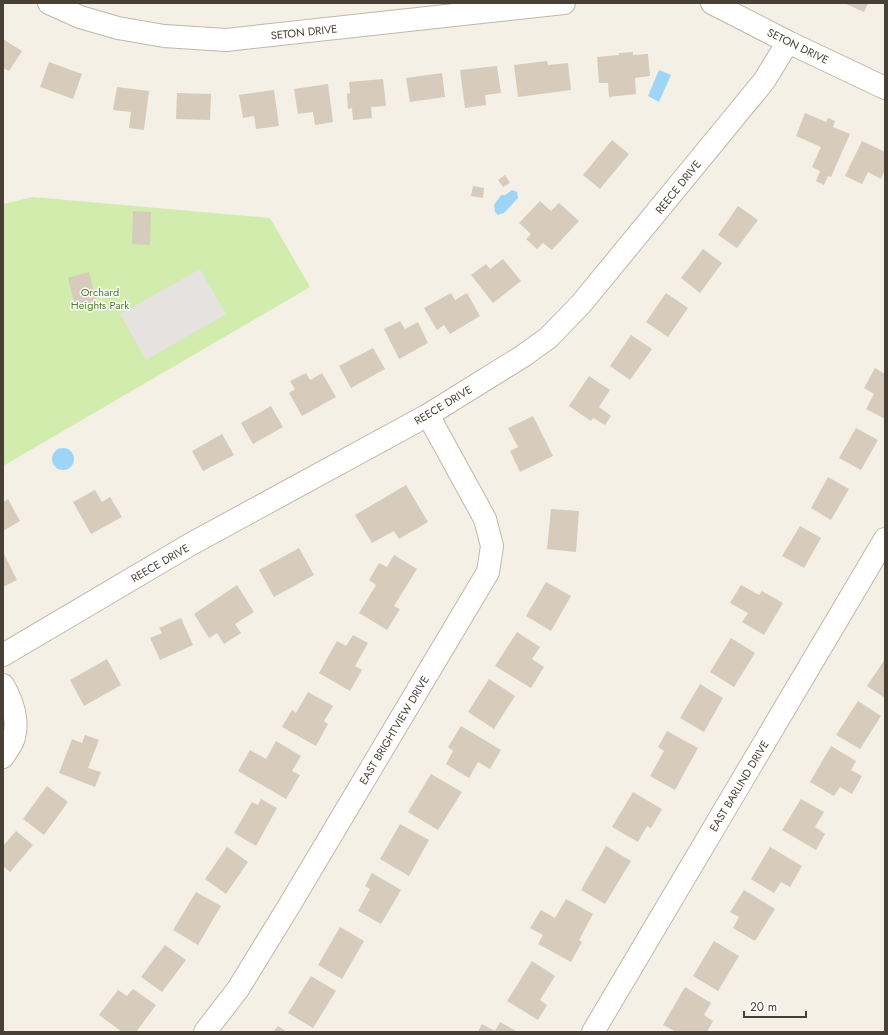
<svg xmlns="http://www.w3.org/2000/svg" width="888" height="1035" font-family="Jost,sans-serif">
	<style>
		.green { fill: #d1ecac }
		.parking { fill: #e5e2df }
		.water { fill: #9ed5f6 }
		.building { fill: #d7cbbb }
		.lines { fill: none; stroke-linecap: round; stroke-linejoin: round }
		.minor-casing { stroke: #c1b7a8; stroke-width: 24 }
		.minor { stroke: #fff; stroke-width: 22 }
		.labels { text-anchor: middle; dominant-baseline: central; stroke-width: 3; stroke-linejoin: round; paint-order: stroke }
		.street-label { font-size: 11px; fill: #484035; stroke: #fff }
		.park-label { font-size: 11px; fill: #497f23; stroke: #fff }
	</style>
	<rect width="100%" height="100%" fill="#f4f0e6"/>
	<!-- green -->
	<path class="green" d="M33,197l237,21 40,69 -307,179v-262z"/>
	<!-- parking -->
	<path class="parking" d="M200,269l26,45 -80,46 -26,-46z"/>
	<!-- water -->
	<path class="water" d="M659,70l12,5 -12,27 -11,-6z
		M512,190l5,2 1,6 -14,15 -6,2 -3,-3 -1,-7 7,-10h4z
		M52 459a11 11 0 1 1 22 0a11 11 0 1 1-22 0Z"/>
	<!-- building -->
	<path class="building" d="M844,3h24l-4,9z
		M3,39l19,12 -13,20 -6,-3z
		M633,52v3l15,-1 2,22 -15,2 1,16 -27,3 -1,-14h-9l-2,-26 22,-2v-2z
		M547,61l1,4 20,-2 3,27 -53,7 -4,-32z
		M49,62l33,12 -9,25 -33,-12z
		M497,66l4,27 -16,2 1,10 -21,3 -5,-38z
		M442,73l3,24 -35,5 -4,-24z
		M383,79l3,27 -15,1 1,11 -19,2 -1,-12 -4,1 -1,-15 3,-1 -1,-11z
		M328,84l5,38 -18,3 -2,-13 -15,2 -4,-25z
		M117,87l32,4 -5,39 -15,-2 2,-16 -18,-2z
		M274,90l5,36 -23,3 -2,-13 -11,2 -4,-23z
		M177,93l34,1 -1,26 -34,-1z
		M805,113l21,9 2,-4 7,3 -2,6 17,7 -19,43 -3,-1 -4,9 -8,-4 4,-10 -8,-4 9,-20 -25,-11z
		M612,140l17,14 -29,35 -17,-14z
		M862,141l23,11v17l-4,10 -13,-7 -6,12 -17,-8z
		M505,175l5,8 -7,4 -5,-7z
		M473,186l11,2 -1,10 -12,-2z
		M540,201l11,10 8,-8 20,18 -27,29 -9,-7 -6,6 -11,-10 5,-5 -12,-11z
		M738,206l20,14 -21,28 -19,-13z
		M133,211l18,1 -1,33 -18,-1z
		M703,249l19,14 -22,30 -19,-15z
		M503,259l18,22 -28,22 -22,-28 15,-11 4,5z
		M89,272l8,32 -21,5 -8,-31z
		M451,293l4,7 12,-7 13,23 -30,18 -6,-9 -7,5 -13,-22z
		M666,293l22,15 -20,29 -22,-15z
		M400,321l5,8 13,-7 10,21 -29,16 -15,-30z
		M631,335l21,14 -22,31 -20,-14z
		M373,348l12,21 -34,19 -12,-22z
		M875,368l10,6v45l-19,-10 8,-15 -10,-6z
		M306,373l4,7 12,-7 14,24 -34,19 -13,-23 6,-4 -5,-8z
		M589,376l21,14 -11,17 12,9 -6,9 -12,-7 -2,3 -22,-15z
		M271,406l12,21 -30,17 -12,-21z
		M533,416l20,40 -33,16 -10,-21 8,-4 -10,-19z
		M856,428l22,12 -17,30 -22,-12z
		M222,434l12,21 -31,16 -11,-20z
		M828,477l21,12 -18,31 -20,-12z
		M406,485l22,37 -29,17 -5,-8 -22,12 -17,-28z
		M95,490l7,12 8,-5 12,20 -31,17 -18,-32z
		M8,499l12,22 -17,10v-29z
		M551,509l28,2 -3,41 -29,-3z
		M800,526l21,12 -17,30 -22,-12z
		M299,548l15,27 -40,22 -15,-27z
		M3,552l14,28 -14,7z
		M394,555l23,14 -23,37 6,3 -13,21 -28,-17 17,-28 -7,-5 10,-17 8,4z
		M546,582l25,14 -20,35 -25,-15z
		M237,585l17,27 -19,12 6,9 -17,11 -7,-11 -8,5 -15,-24z
		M741,585l18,10 3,-4 21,12 -19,32 -22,-13 6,-9 -18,-10z
		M181,618l12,27 -33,15 -10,-22 12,-5 -3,-5z
		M517,632l23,15 -8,12 12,8 -13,21 -36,-22z
		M353,635l15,8 -13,23 7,4 -12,21 -31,-18 18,-32 9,5z
		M731,638l24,15 -21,34 -24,-15z
		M107,659l14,26 -37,21 -14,-26z
		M885,659v39l-18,-12z
		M489,679l26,17 -21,33 -26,-17z
		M700,684l23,14 -19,34 -24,-14z
		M308,692l25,14 -9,15 4,3 -12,22 -34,-19 10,-17 4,3z
		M858,701l23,15 -21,33 -24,-14z
		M461,726l40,24 -11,19 -12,-7 -9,16 -23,-14 7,-13 -5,-4z
		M667,731l31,17 -23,42 -25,-14 14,-25 -6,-4z
		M85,735l14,5 -11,28 13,4 -6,15 -36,-14 13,-34 10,4z
		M276,741l25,15 -9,15 8,4 -14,24 -48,-28 12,-21 16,9z
		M831,746l25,15 -5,9 11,6 -10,18 -12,-7 -6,9 -24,-14z
		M431,774l31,18 -24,38 -30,-18z
		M47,786l21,16 -24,33 -21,-16z
		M633,792l29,17 -11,19 -4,-2 -9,16 -26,-15z
		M261,799l16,9 -21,38 -22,-13 18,-31 6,3z
		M801,799l23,13 -9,15 10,7 -9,16 -34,-20z
		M400,824l29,16 -20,36 -29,-17z
		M16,831l17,14 -23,27 -7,-6v-20z
		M606,846l25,15 -26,43 -24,-14z
		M227,847l21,15 -22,32 -21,-15z
		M770,847l32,19 -12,21 -9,-5 -7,11 -23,-14z
		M372,873l29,17 -20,34 -23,-13 12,-22 -5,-3z
		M744,890l31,19 -20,32 -22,-13 6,-11 -9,-5z
		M196,892l25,14 -23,39 -25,-15z
		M566,899l27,15 -14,26 3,2 -11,20 -33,-18 5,-9 -13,-7 11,-18 14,8z
		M340,927l24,14 -22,38 -24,-14z
		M714,941l25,15 -21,35 -25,-15z
		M165,945l21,15 -24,32 -21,-15z
		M532,961l23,15 -15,24 7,5 -9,15 -31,-19z
		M311,976l25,15 -23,37 -25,-15z
		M685,987l26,16 -7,12 9,6 -6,11h-31l-13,-7z
		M133,989l23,16 -20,27h-14l-23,-17 19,-25 9,6z
		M500,1022l18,10h-40l4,-8 13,7z
		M278,1026l9,6h-14z"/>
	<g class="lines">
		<!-- minor casing -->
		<g class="minor-casing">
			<path id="minor" d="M49,3l31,14 38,11 46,8 62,4 338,-37
				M712,3l76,39 97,46
				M3,655l188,-111 237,-129 95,-59 25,-18 33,-34 183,-223 24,-39
				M3,685c9,16 16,34 11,52 -1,7 -8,14 -11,20
				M205,1032l33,-43 51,-83 199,-334 4,-26 -7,-27 -57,-104
				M593,1032l292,-493"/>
		</g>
		<!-- minor -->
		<use href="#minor" class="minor"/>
	</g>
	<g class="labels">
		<!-- street labels -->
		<g class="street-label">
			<text transform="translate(304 32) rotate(-6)">SETON DRIVE</text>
			<text transform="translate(798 46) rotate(26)">SETON DRIVE</text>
			<text transform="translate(678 187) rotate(-51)">REECE DRIVE</text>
			<text transform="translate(443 405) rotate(-31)">REECE DRIVE</text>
			<text transform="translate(160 563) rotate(-30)">REECE DRIVE</text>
			<text transform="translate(394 730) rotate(-59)">EAST BRIGHTVIEW DRIVE</text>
			<text transform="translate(739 786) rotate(-59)">EAST BARLIND DRIVE</text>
		</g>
		<!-- park labels -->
		<g class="park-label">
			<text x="100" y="292">Orchard<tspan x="100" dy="13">Heights Park</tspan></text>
		</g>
	</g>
	<!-- border -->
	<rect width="888" height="1035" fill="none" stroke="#484035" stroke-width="8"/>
	<!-- scale -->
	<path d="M744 1011v6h62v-6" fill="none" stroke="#484035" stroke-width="2"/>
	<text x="750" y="1011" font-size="12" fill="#484035" stroke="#ffffff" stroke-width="3" paint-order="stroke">20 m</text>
</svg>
